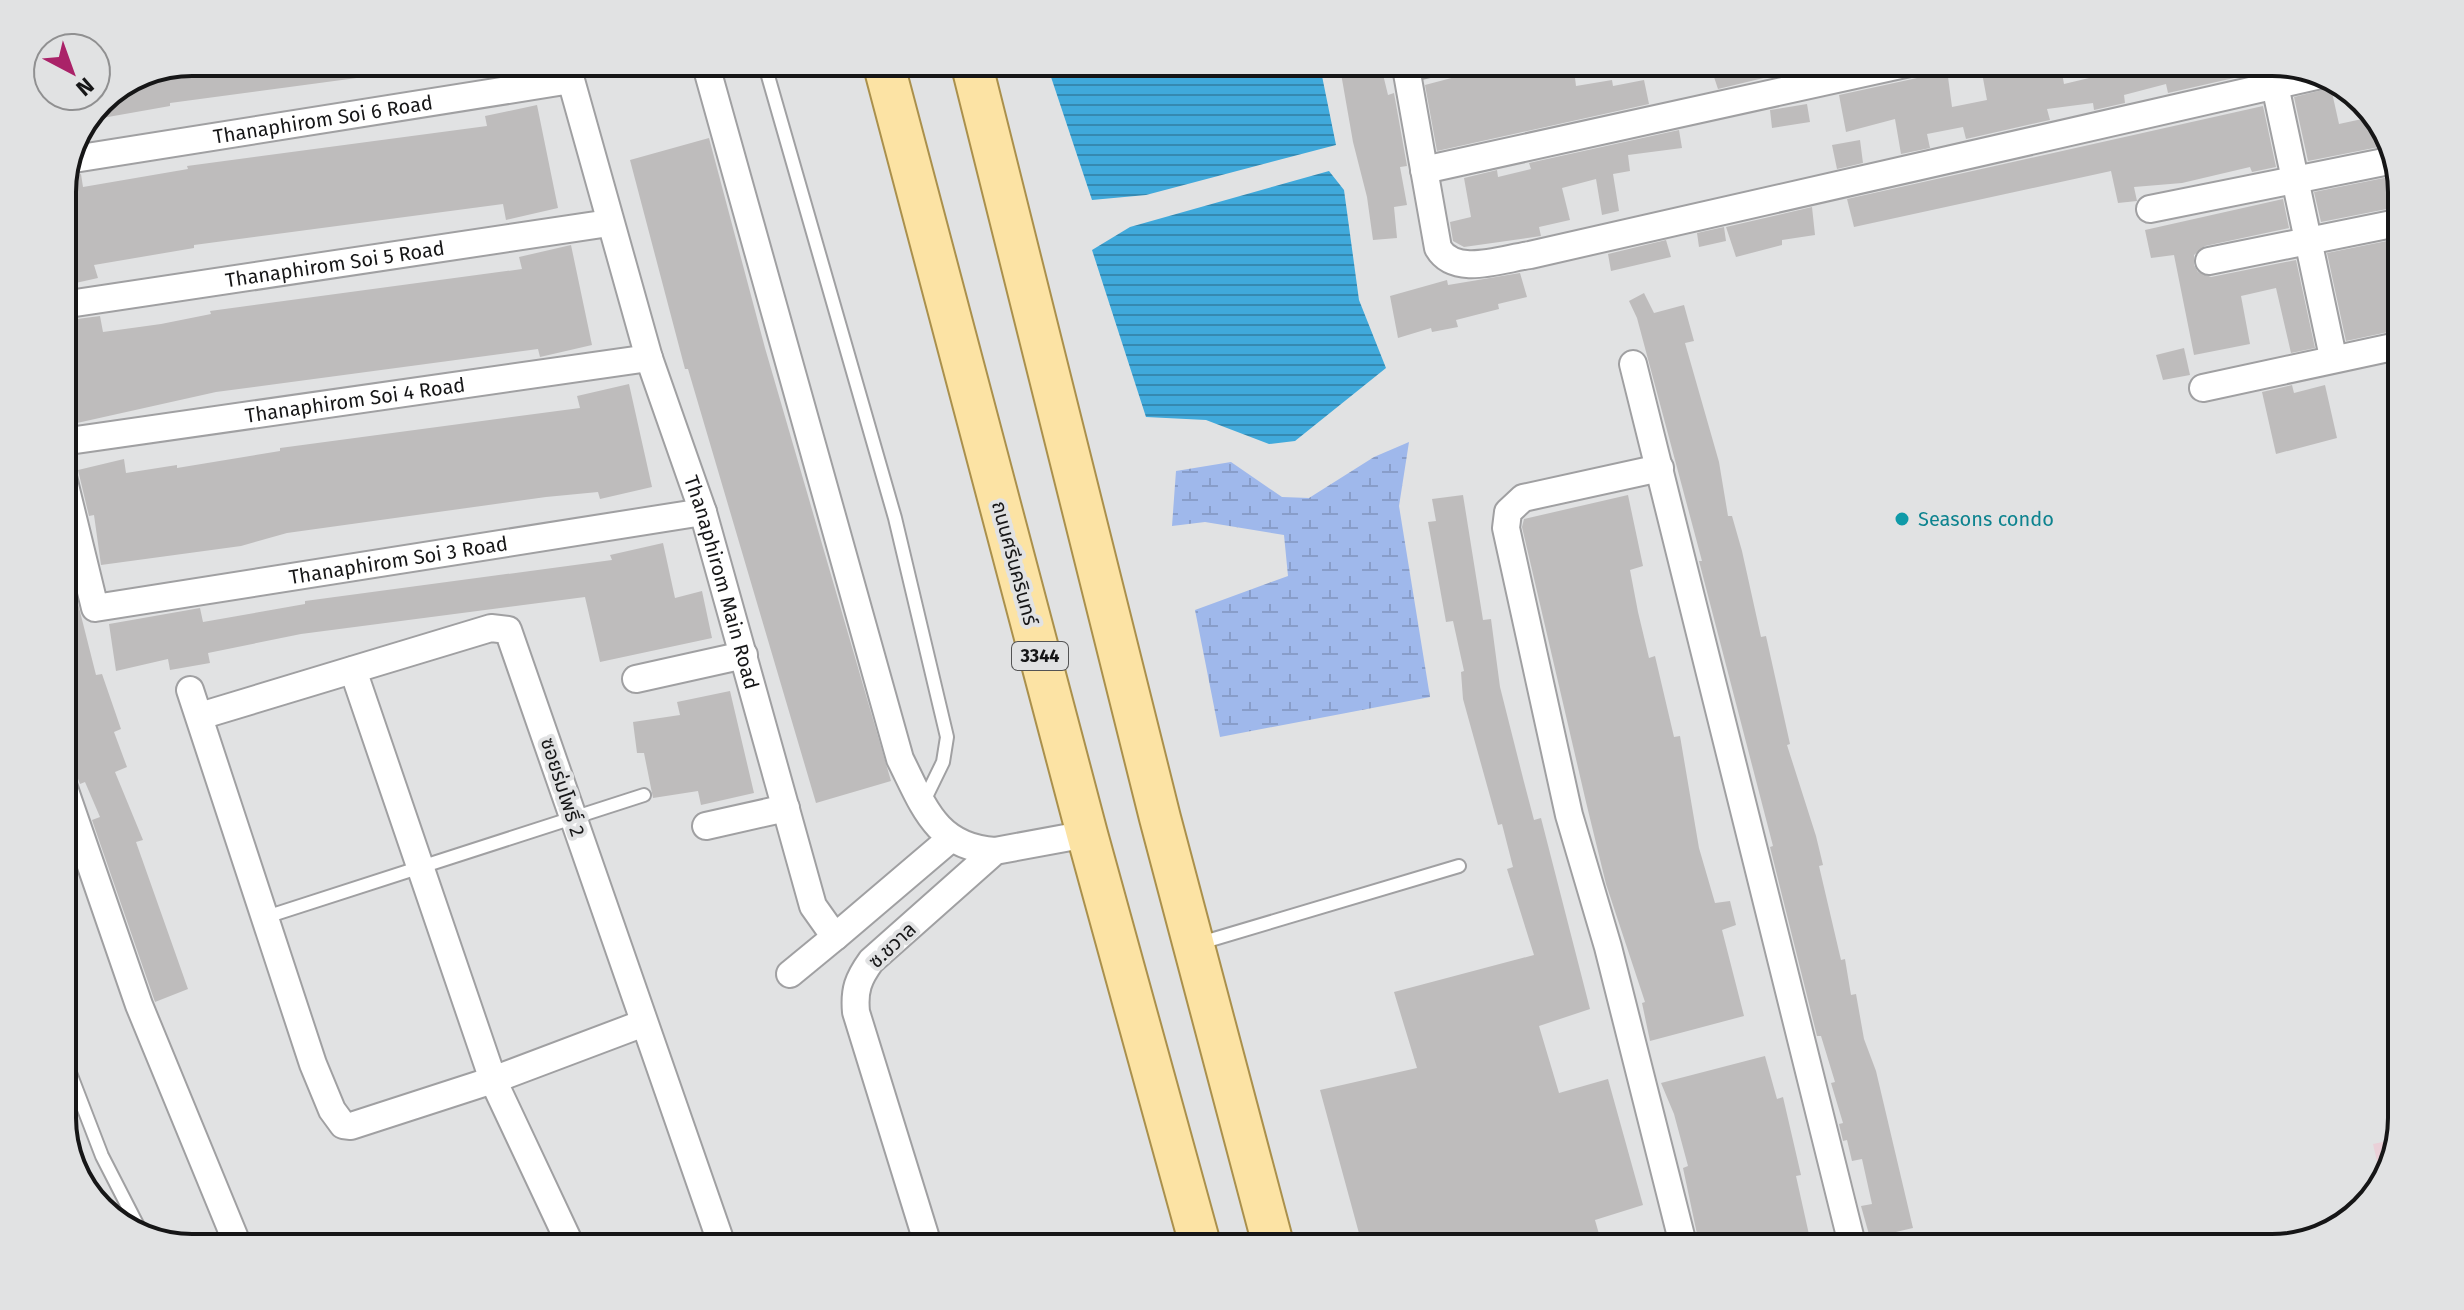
<svg xmlns="http://www.w3.org/2000/svg" width="2464" height="1310" font-family="'Fira Sans','Noto Sans Thai',sans-serif">
	<style>
		.commercial { fill: #ead0d8 }
		.wetland { fill: url(#wetland-marsh) }
		.water { fill: url(#water-rules) }
		.building { fill: #bebcbc }
		.lines { fill: none; stroke-linecap: round; stroke-linejoin: round }
		.service-casing { stroke: #a0a0a2; stroke-width: 16 }
		.minor-casing { stroke: #a0a0a2; stroke-width: 30 }
		.primary-casing { stroke: #aa904c; stroke-width: 44 }
		.service { stroke: #fff; stroke-width: 12 }
		.minor { stroke: #fff; stroke-width: 26 }
		.primary { stroke: #fce3a4; stroke-width: 40 }
		.culture-dot { fill: #0f9aa8; stroke: #e1e2e3; stroke-width: 3 }
		.labels { text-anchor: middle; dominant-baseline: central; stroke-width: 8; stroke-linejoin: round; paint-order: stroke }
		.shield { fill: #e1e2e3; stroke: #535354; stroke-width: 2 }
		.shield-label { font-size: 18px; font-weight: bold; fill: #161617 }
		.street-label { font-size: 20px; fill: #161617; stroke: #e1e2e3 }
		.culture-label { font-size: 20px; fill: #0d838f; stroke: #e1e2e3; text-anchor: start }
		.rim { fill: none; stroke: #161617; stroke-width: 4 }
	</style>
	<defs>
		<pattern id="wetland-marsh" width="20" height="14" patternUnits="userSpaceOnUse" patternTransform="scale(2)"><rect width="20" height="14" fill="#9fb8eb"/><path d="M1 5h8M5 5V1M11 12h8M15 12V8" fill="none" stroke="#889dc9"/></pattern>
		<pattern id="water-rules" width="6" height="5" patternUnits="userSpaceOnUse" patternTransform="scale(2)"><rect width="6" height="5" fill="#40a9db"/><path d="M0 2.5h6" fill="none" stroke="#3589b1"/></pattern>
	</defs>
	<rect width="100%" height="100%" fill="#e1e2e3"/>
	<!-- commercial -->
	<path class="commercial" d="M2397,1139l-9,37 -6,7 -9,-39z"/>
	<!-- wetland -->
	<path class="wetland" d="M1409,442l-10,64 31,191 -210,40 -25,-127 93,-34 -4,-41 -79,-13 -33,4 4,-55 55,-9 51,35 27,1 65,-41z"/>
	<!-- water -->
	<path class="water" d="M1046,62h270l5,9 15,74 -190,50 -54,5z
		M1329,171l15,19 15,110 27,68 -91,73 -26,3 -63,-24 -60,-3 -54,-167 38,-23z"/>
	<!-- building -->
	<path class="building" d="M245,62h148l1,11 -224,30v3l-79,14 9,-20 59,-25 15,-2v-3z
		M1339,62h41l8,33 6,-2 13,73 -7,1 7,38 -13,2 3,31 -24,2 -6,-43 -14,-55z
		M1534,62h5l1,5 33,-5 3,24 36,-6 1,6 31,-6 5,24 -212,47 -12,-66 49,-13 1,4z
		M1709,62h91l1,7 -83,20z
		M1946,62l6,45 35,-7 -7,-38h80l4,22 92,-22h92l-1,13 -79,18 -2,-9 -42,11 1,8 -31,7 -1,-7 -46,6 3,11 -84,19 -3,-12 -36,7 3,14 -29,6 -6,-35 -49,13 -7,-37 78,-17 12,-13z
		M2331,88l8,36 37,-8 13,29 -81,16 -14,-64z
		M1807,104l3,18 -38,6 -2,-18z
		M537,105l21,103 -52,12 -3,-16 -309,41v3l-100,17 4,13 -36,8 3,-108 16,-4 2,13 105,-18 -1,-3 300,-40 -2,-10z
		M2263,106l13,61 -24,5 -2,-5 -68,16 -48,4 3,14 -19,2 -7,-32 -257,56 -7,-28z
		M1679,130l3,18 -54,7 2,16 -17,3 6,37 -17,4 -6,-36 -34,9 8,32 -31,7 2,9 -77,11 -11,-6 -3,-19 21,-5 -7,-39 33,-8 1,7 33,-8 -2,-6z
		M709,138l56,210 126,433 -75,22 -128,-434h-3l-55,-209z
		M1860,140l3,23 -26,6 -5,-24z
		M2399,175l3,31 -81,16 -7,-30z
		M2283,199l6,29 -84,18 -11,9v10l4,7 13,5 85,-17 19,88 -24,5 -15,-65 -35,8 9,48 -56,11 -20,-100 -23,3 -6,-28z
		M1812,207l3,28 -33,5v5l-46,12 -10,-30z
		M1724,227l2,14 -27,6 -2,-14z
		M2402,238v91l-56,12 -19,-88z
		M1666,240l5,17 -60,14 -3,-17z
		M571,245l21,100 -52,12 -2,-8 -322,43 -148,33 -6,-28v-76l38,-5 3,16 58,-8 50,-10 -1,-3 312,-42 -3,-12z
		M1520,273l7,24 -29,7 1,5 -43,11 2,7 -26,5 -1,-4 -33,10 -8,-42 57,-16 1,5z
		M1644,293l10,20 30,-8 10,36 -9,2 34,119 9,54h4l10,35 19,86 5,-1 24,108 -3,1 29,91 7,29 -4,1 22,94 4,-1 6,36 5,-1 8,45 12,32 37,157 -43,10 -9,-32 11,-2 -10,-45 -10,2 -5,-21 -4,1 -4,-17 4,-1 -12,-40 4,-1 -14,-46h-4l-47,-189 3,-1 -74,-285h3l-65,-243 -8,-17z
		M2184,348l6,27 -27,5 -7,-25z
		M629,384l23,103 -52,12 -2,-7 -52,5 -259,36 -46,13 -140,19 -7,-50 -5,1 -11,-46 46,-11 2,14 51,-8v3l103,-17v-3l300,-40 -3,-12z
		M2292,385l2,8 31,-8 12,53 -61,16 -14,-62z
		M1463,495l20,125 8,-1 9,68 24,95 10,38 7,-2 49,191 -51,17 20,67 49,-14 35,126 -48,15 8,28h-240l-43,-158 97,-22 -23,-76 140,-37 -27,-86 6,-2 -11,-43 -4,1 -35,-126 -2,-27 3,-1 -11,-50 -7,1 -18,-100 8,-1 -4,-22z
		M1628,495l15,71 -13,4 8,42 11,46 6,-2 19,81 6,-1 19,112 16,55 15,-2 6,24 -14,5 22,86 -94,25 -8,-38 3,-1 -39,-118 -20,-82 -64,-275 2,-8z
		M663,543l12,55 27,-7 10,47 -112,24 -15,-65 -284,37 -93,19 2,10 -40,7 -2,-11 -52,12 -7,-47 91,-16 3,14 102,-18v-3l307,-41 -2,-5z
		M62,568h7l27,107 6,-1 19,55 -7,3 13,35 -12,5 28,68 -7,2 52,147 -33,13 -63,-182 8,-3 -15,-35 -5,2 -14,-38 -4,1v-28l13,-5 -13,-53z
		M730,691l24,102 -53,12 -3,-14 -45,7 -9,-45h-7l-4,-31 47,-7 -3,-13z
		M1765,1056l12,43 6,-2 18,78 -5,1 16,72h-112l-17,-80 5,-2 -14,-52 -13,-31z"/>
	<g class="lines">
		<!-- service casing -->
		<g class="service-casing">
			<path id="service" d="M764,62l131,456 52,219 -4,25 -20,41
				M266,917l378,-122
				M1197,944l262,-78
				M62,1052l40,104 41,80"/>
		</g>
		<!-- minor casing -->
		<g class="minor-casing">
			<g id="minor">
				<path d="M705,62l195,697c24,48 36,88 95,92"/>
				<path d="M1405,62l33,186c17,29 63,11 92,7l795,-181"/>
				<path d="M2270,62l63,295"/>
				<path d="M1406,68l27,-6"/>
				<path id="s1" d="M74,159l497,-79 78,278 54,154 110,394 22,31 114,-97"/>
				<path d="M1424,170l490,-108"/>
				<path d="M2150,209l244,-49"/>
				<path d="M2209,261l193,-39"/>
				<path id="s2" d="M62,305l547,-82"/>
				<path d="M1633,364l220,884"/>
				<path d="M2203,388l199,-43"/>
				<path id="s3" d="M62,442l587,-84"/>
				<path d="M1660,468l-137,30 -15,14 -2,16 63,287 39,132 76,301"/>
				<path id="s4" d="M62,473l33,135 608,-96"/>
				<path d="M353,670l140,410 79,168"/>
				<path d="M636,679l108,-24"/>
				<path d="M190,690l123,374 19,46 11,15 8,1 142,-46 151,-57"/>
				<path d="M200,716l291,-88 17,2 215,618"/>
				<path d="M62,782l77,223 100,243"/>
				<path d="M706,826l80,-18"/>
				<path d="M790,974l45,-37"/>
				<path d="M929,1248l-73,-236c-2,-22 2,-33 15,-51l124,-110 92,-17"/>
			</g>
		</g>
		<!-- primary casing -->
		<g class="primary-casing">
			<path id="primary" d="M883,62l204,772 114,414
				M971,62l189,756 114,430"/>
		</g>
		<!-- service -->
		<use href="#service" class="service"/>
		<!-- minor -->
		<use href="#minor" class="minor"/>
		<!-- primary -->
		<use href="#primary" class="primary"/>
	</g>
	<!-- markers -->
	<circle class="culture-dot" cx="1902" cy="519" r="8"/>
	<g class="labels">
		<!-- shield labels -->
		<rect class="shield" x="1012" y="642" width="56" height="28" rx="6"/>
		<g class="shield-label">
			<text x="1040" y="656">3344</text>
		</g>
		<!-- street labels -->
		<g class="street-label">
			<text stroke="none"><textPath href="#s1" startOffset="252">Thanaphirom Soi 6 Road</textPath></text>
			<text stroke="none"><textPath href="#s2" startOffset="276">Thanaphirom Soi 5 Road</textPath></text>
			<text stroke="none"><textPath href="#s3" startOffset="296">Thanaphirom Soi 4 Road</textPath></text>
			<text stroke="none"><textPath href="#s4" startOffset="446">Thanaphirom Soi 3 Road</textPath></text>
			<text transform="translate(1015 563) rotate(75)">ถนนศรีนครินทร์</text>
			<text stroke="none"><textPath href="#s1" startOffset="1028">Thanaphirom Main Road</textPath></text>
			<text transform="translate(563 787) rotate(72)">ซอยร่มโพธิ์ 2</text>
			<text transform="translate(892 945) rotate(-43)">ซ.ชวาล</text>
		</g>
		<!-- culture labels -->
		<g class="culture-label">
			<text x="1918" y="519">Seasons condo</text>
		</g>
	</g>
	<!-- crop -->
	<path d="M0 0H2464V1310H0ZM192 76H2272A116 116 0 0 1 2388 192V1118A116 116 0 0 1 2272 1234H192A116 116 0 0 1 76 1118V192A116 116 0 0 1 192 76Z" fill="#e1e2e3" fill-rule="evenodd"/>
	<path class="rim" d="M192 76H2272A116 116 0 0 1 2388 192V1118A116 116 0 0 1 2272 1234H192A116 116 0 0 1 76 1118V192A116 116 0 0 1 192 76Z"/>
	<!-- north arrow -->
	<g transform="translate(72 72) rotate(139)"><circle r="38" fill="#e1e2e3" stroke="#909091" stroke-width="2"/>
	<path d="M0-6L14 30L0 20L-14 30Z" fill="#aa2268"/>
	<text y="-12" font-size="22" font-weight="bold" text-anchor="middle" fill="#161617">N</text>
	</g>
</svg>
